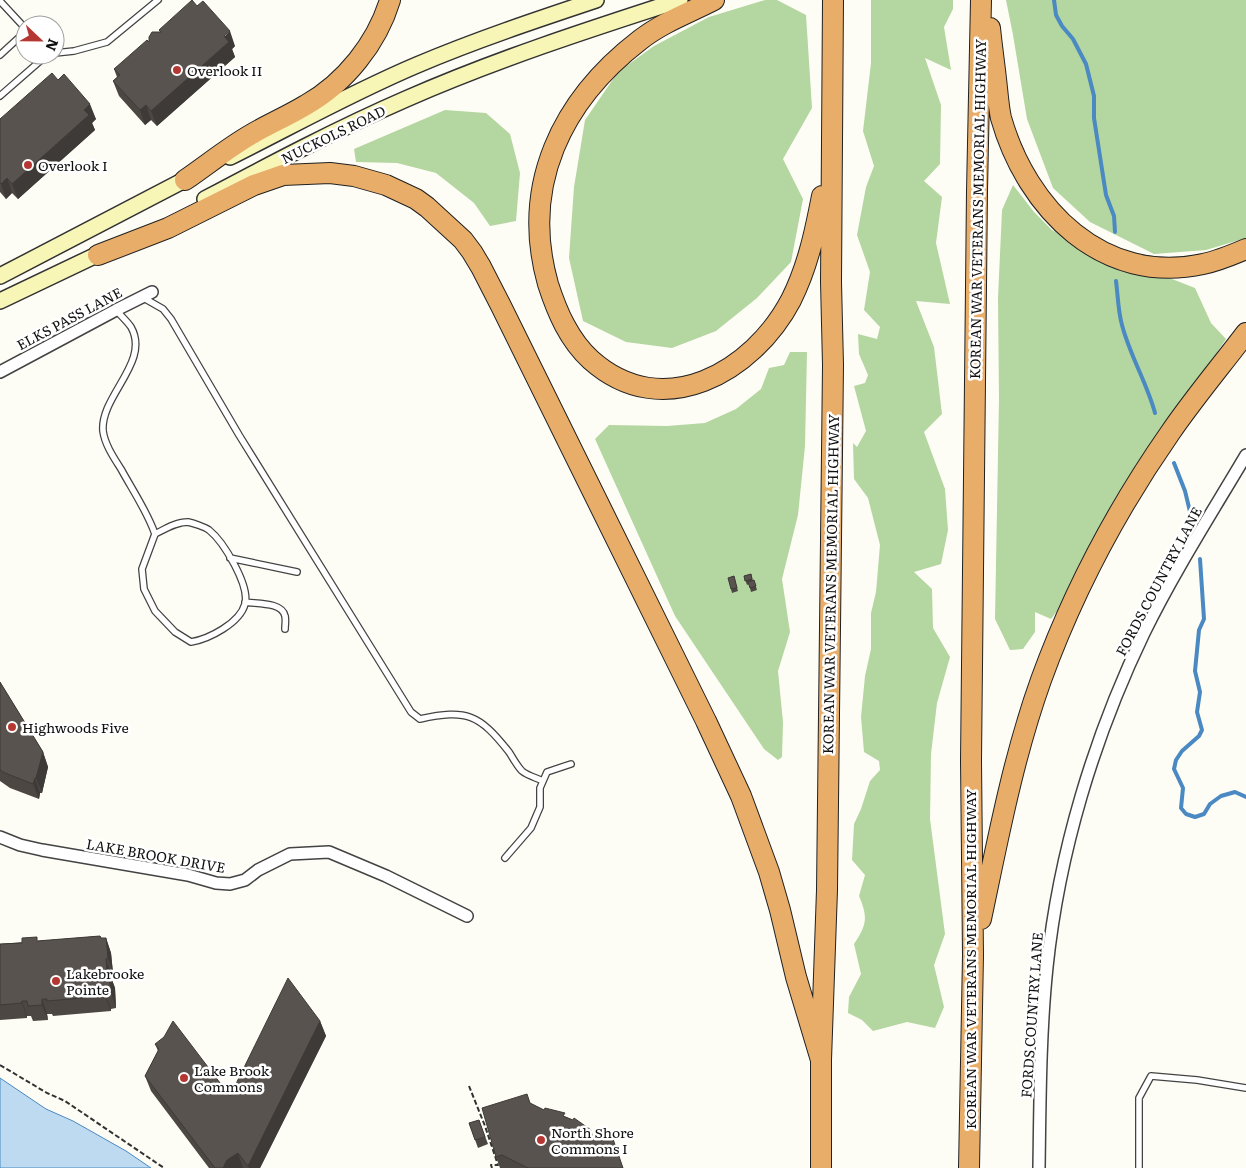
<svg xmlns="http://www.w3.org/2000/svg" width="1246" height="1168" font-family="Literata,serif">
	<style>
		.forest { fill: #b4d6a1 }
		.water { fill: #bddaf1; stroke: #4a89c2 }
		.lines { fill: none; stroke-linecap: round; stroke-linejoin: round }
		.stream { stroke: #4a89c2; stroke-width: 4 }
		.lane-casing { stroke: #434343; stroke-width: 8 }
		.street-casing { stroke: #434343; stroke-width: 14 }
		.secondary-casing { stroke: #323232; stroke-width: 18 }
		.highway-casing { stroke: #212121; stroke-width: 22 }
		.path { stroke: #323232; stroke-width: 2; stroke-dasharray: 5 2.5; stroke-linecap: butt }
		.lane { stroke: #fff; stroke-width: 5.5 }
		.street { stroke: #fff; stroke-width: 11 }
		.secondary { stroke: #f8f6b6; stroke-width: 15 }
		.highway { stroke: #e8ad69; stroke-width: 20 }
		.wall { fill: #4c4743 }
		.shaded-wall { fill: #3e3a37 }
		.building { fill: #58534e; stroke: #3e3a37 }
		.poi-dot { fill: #b53733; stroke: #fff; stroke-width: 2 }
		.labels { text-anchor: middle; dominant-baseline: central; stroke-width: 5; stroke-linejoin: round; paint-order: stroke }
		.poi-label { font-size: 14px; fill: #101010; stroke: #fff; text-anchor: start }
		.street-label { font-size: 14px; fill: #101010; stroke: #fff }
	</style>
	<rect width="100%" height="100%" fill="#fefdf5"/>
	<!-- forest -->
	<path class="forest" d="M765,0h12l29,15 6,93 -29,51 20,40 -12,63 -34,36 -41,33 -44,17 -46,-6 -43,-21 -14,-63 5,-71 11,-67 33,-48 36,-26 55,-29z
		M871,0h82v9l-9,18 7,43 -26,-12 16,47 -1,59 -16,17 18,16 -6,46 14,61 -34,-3 18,46 8,67 -18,18 21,57 3,41 -7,34 -27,8 18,17 1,39 17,29 -13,46 -6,51 -1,65 15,115 -11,31 10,42 -9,21 -28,-6 -34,9 -11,-11 -14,-7 1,-16 12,-23 -7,-30c13,-19 14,-27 5,-48l6,-21 -13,-15 2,-36 7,-15 9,-28 10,-11 -1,-9 -15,-9 -3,-35 4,-41 6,-27v-36l5,-21 4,-47 -12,-47 -14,-19 -1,-36 4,4 9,-16 -12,-45 11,-3 3,-8 -9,-21 -1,-20 19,5 3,-12 -16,-17 6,-38 -13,-37 9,-48 8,-21 -11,-35 8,-68z
		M1006,0h240v238l-40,12 -52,4 -64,-32 -37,-34 -26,-69 -14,-84z
		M445,110l41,3 24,21 10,39 -4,48 -26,5 -16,-23 -38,-30 -39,-10 -41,-1 -2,-13z
		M1013,185l21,27 18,18 40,25 38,17 42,7 23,9 16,35 15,16 -80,120 -79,139 -16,21 -16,-7v20l-12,17 -13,1 -15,-31 4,-220 -1,-101 4,-88z
		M790,352h17l-2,94 -7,69 -16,64 8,53 -12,39 5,51 -1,35 -4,3 -14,-11 -89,-133 -80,-177 14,-14 58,1 38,-3 31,-14 25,-20 8,-21 15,-3z"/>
	<!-- water -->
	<path class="water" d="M0,1078l46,31 27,12 53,30 25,17h-151z"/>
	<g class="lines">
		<!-- stream -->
		<path class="stream" d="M1054,0l2,15 6,11 11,13 13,25 8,32v22l12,77 8,21 1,16
			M1116,281c2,15 2,30 6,44 8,31 25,58 33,88
			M1174,463l11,28 8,33
			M1200,559l4,60 -5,11 -4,41 5,21 -3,20 5,18 -3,6 -17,15 -6,9 -2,9 9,19 -2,20 5,6 9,3 9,-3 6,-10 11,-8 14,-4 11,5"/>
		<!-- lane casing -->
		<g class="lane-casing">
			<path id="lane" d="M0,1l25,27
				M55,53l19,-2 33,-9 51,-42
				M0,55l25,-23
				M0,96l47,-41
				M142,297l21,12 8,10 68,116 172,277 9,7c47,-10 59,-5 89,33 4,6 8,14 13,19 6,5 15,7 21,10
				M116,310c4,5 11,11 15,17 20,35 -31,69 -28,104 2,14 11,27 18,38 12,22 26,42 34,65l-13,35 2,20 11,22 20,21 16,10c18,-3 49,-19 54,-38 5,-18 -21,-62 -36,-74 -4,-3 -16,-7 -21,-8 -12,0 -23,7 -33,12
				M230,558l67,14
				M245,602c12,2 37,0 40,14 1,4 0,9 0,13
				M505,858l26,-30 9,-21v-19l7,-16 24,-8
				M1139,1168v-70l12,-22 46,4 49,8"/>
		</g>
		<!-- street casing -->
		<g class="street-casing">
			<path id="street" d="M0,372l116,-62 36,-18
				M0,837l20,8 22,5 146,25 28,8 14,1 15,-4 13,-10 32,-16 39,-2 57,24 81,40
				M1039,1168c1,-67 1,-134 8,-201 12,-115 47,-230 97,-334 30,-61 67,-119 102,-178"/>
		</g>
		<!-- secondary casing -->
		<g class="secondary-casing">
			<path id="secondary" d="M230,157c62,-31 123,-65 187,-92 59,-25 119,-45 179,-65
				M205,199c66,-35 132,-70 201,-100 89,-39 181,-69 274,-99
				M0,276l194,-101
				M0,301l107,-51"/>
		</g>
		<!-- highway casing -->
		<g class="highway-casing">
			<path id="highway" d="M714,0c-25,13 -51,22 -74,40 -78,60 -120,145 -92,244 9,28 21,56 43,76 72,64 162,12 200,-60 17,-34 24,-68 31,-104
				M990,28c2,20 5,40 7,60 1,10 2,21 4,30 26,91 102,168 202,146 15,-3 29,-9 43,-15
				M185,180c22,-15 44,-33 67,-46 17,-10 36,-18 54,-29 39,-22 71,-62 84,-105
				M98,255l70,-27 86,-43 29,-10 47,-2 24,3 32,9 30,14 11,8 36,33 9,12 9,15 20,39 205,415 35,75 28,76 11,38 16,67 25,83
				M981,919c17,-80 32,-161 60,-239 32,-88 76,-171 129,-247 24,-35 51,-67 76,-100
				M821,1168v-108l6,-170 6,-525 -2,-83 2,-282
				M969,1168l4,-213 -2,-194 6,-570 4,-191"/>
		</g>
		<!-- path -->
		<path class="path" d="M0,1065l47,28 18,8 99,67
			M469,1086l16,40 13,39h-7l1,3"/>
		<!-- lane -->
		<use href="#lane" class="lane"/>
		<!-- street -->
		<use href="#street" class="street"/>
		<!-- secondary -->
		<use href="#secondary" class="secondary"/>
		<!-- highway -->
		<use href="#highway" class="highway"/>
	</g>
	<!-- wall -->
	<path class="wall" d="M159,30l76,16 -3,3 3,8 -78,69 -6,-6 -6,5 -26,-29 -6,-15 4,-4 -3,-8 35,-27 11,-10z
		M58,80l38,39 -4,4 3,7 -77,69 -6,-6 -6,6 -6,-7v-73z
		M751,574l2,7 1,-1 3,10 -6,2 -2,-8 -2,1 -3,-9z
		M734,576l4,15 -6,2 -1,-4z
		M0,682l43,70 5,15 -6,26h-2l-1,6 -29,-11 -10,-7z
		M100,936l1,2h5l5,15 2,20 -2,1 1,6 3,8 1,20 -5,1v2l-58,5 -1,-2h-5l1,6 -15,1 -2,-5h-4v2l-27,2v-76z
		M320,1021l6,15 -66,132h-51l-58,-77 -6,-15 13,-25 -3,-7 75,52z
		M530,1103l14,7 22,7 25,13 1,4 31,34h-123l-4,-11z
		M479,1120l9,24 -10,4 -9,-25z"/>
	<!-- shaded-wall -->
	<path class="shaded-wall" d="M230,31l5,15 -3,3 3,8 -78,69 -6,-15z
		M90,104l6,15 -4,4 3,7 -77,69 -6,-15z
		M146,105l5,15 -6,5 -5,-15z
		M7,178l5,15 -6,6 -5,-15z
		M43,752l5,15 -6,26 -6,-15z
		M35,778l5,15 -1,6 -6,-15z
		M106,938l5,15 2,20 -5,-15z
		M106,959l5,15 1,6 3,8 1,20 -5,-15 -4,-20z
		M105,994l6,15v2l-6,-15z
		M42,999l5,15 1,6 -6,-15z
		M22,1001l5,15v2l-5,-15z
		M320,1021l6,15 -66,132h-11l-1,-2z
		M238,1153l5,15h-20l4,-8z"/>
	<!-- building -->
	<path class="building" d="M192,0l5,6 6,-5 27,30 -6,5 5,6 -78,69 -5,-6 -6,5 -27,-29 7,-6 -6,-6 33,-29 2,2v-5l3,-5h9l-2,-2z
		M52,73l6,7 6,-6 26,30 -6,6 5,5 -77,69 -5,-6 -6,6 -1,-1v-64z
		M751,574l1,5 -7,2 -1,-5z
		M734,576l3,12 -6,1 -3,-11z
		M754,580l2,6 -6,2 -2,-6z
		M0,682l43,70 -7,26h-1l-2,6 -28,-11 -5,-3z
		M100,936l1,2h5l2,20 -2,1 1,14h2l2,20 -6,1v2l-58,5v-2h-5v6l-14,1 -1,-5h-5v2l-22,2v-61l22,-1v-5l15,-1v4z
		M288,978l32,43 -72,145 -10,-13 -11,7 -4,8h-8l-70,-92 14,-27 -4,-5 9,-7 9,-16 57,75z
		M527,1094l3,9 14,7 1,-2 20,5 -2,3 10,4 1,-2 17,12 -1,3 13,6 9,-3 11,32h-95l-26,-13 -6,2 -14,-49z
		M479,1120l6,17 -10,3 -6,-17z"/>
	<!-- markers -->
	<g class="poi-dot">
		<circle cx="177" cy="70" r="5"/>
		<circle cx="28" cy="165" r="5"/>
		<circle cx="12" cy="727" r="5"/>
		<circle cx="56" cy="981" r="5"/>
		<circle cx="184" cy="1078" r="5"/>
		<circle cx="541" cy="1140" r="5"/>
	</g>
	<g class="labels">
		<!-- poi labels -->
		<g class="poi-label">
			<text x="187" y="70">Overlook II</text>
			<text x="38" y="165">Overlook I</text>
			<text x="22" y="727">Highwoods Five</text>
			<text x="66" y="973">Lakebrooke<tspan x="66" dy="16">Pointe</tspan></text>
			<text x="194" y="1070">Lake Brook<tspan x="194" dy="16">Commons</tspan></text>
			<text x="551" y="1132">North Shore<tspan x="551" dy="16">Commons I</tspan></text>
		</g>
		<!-- street labels -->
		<g class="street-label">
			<text transform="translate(333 134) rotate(-26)">NUCKOLS ROAD</text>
			<text transform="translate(977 209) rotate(-89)">KOREAN WAR VETERANS MEMORIAL HIGHWAY</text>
			<text transform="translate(69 318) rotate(-28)">ELKS PASS LANE</text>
			<text transform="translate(1158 581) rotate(-62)">FORDS COUNTRY LANE</text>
			<text transform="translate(830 584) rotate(-89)">KOREAN WAR VETERANS MEMORIAL HIGHWAY</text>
			<text transform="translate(156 855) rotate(10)">LAKE BROOK DRIVE</text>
			<text transform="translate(970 959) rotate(-90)">KOREAN WAR VETERANS MEMORIAL HIGHWAY</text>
			<text transform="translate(1031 1015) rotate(-86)">FORDS COUNTRY LANE</text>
		</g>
	</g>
	<!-- north arrow -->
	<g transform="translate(40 40) rotate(112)"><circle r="24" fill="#ffffff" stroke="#9f9f9f"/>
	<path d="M0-4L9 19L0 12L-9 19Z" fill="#b53733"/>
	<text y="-8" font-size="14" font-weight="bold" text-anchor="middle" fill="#101010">N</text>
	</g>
</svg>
